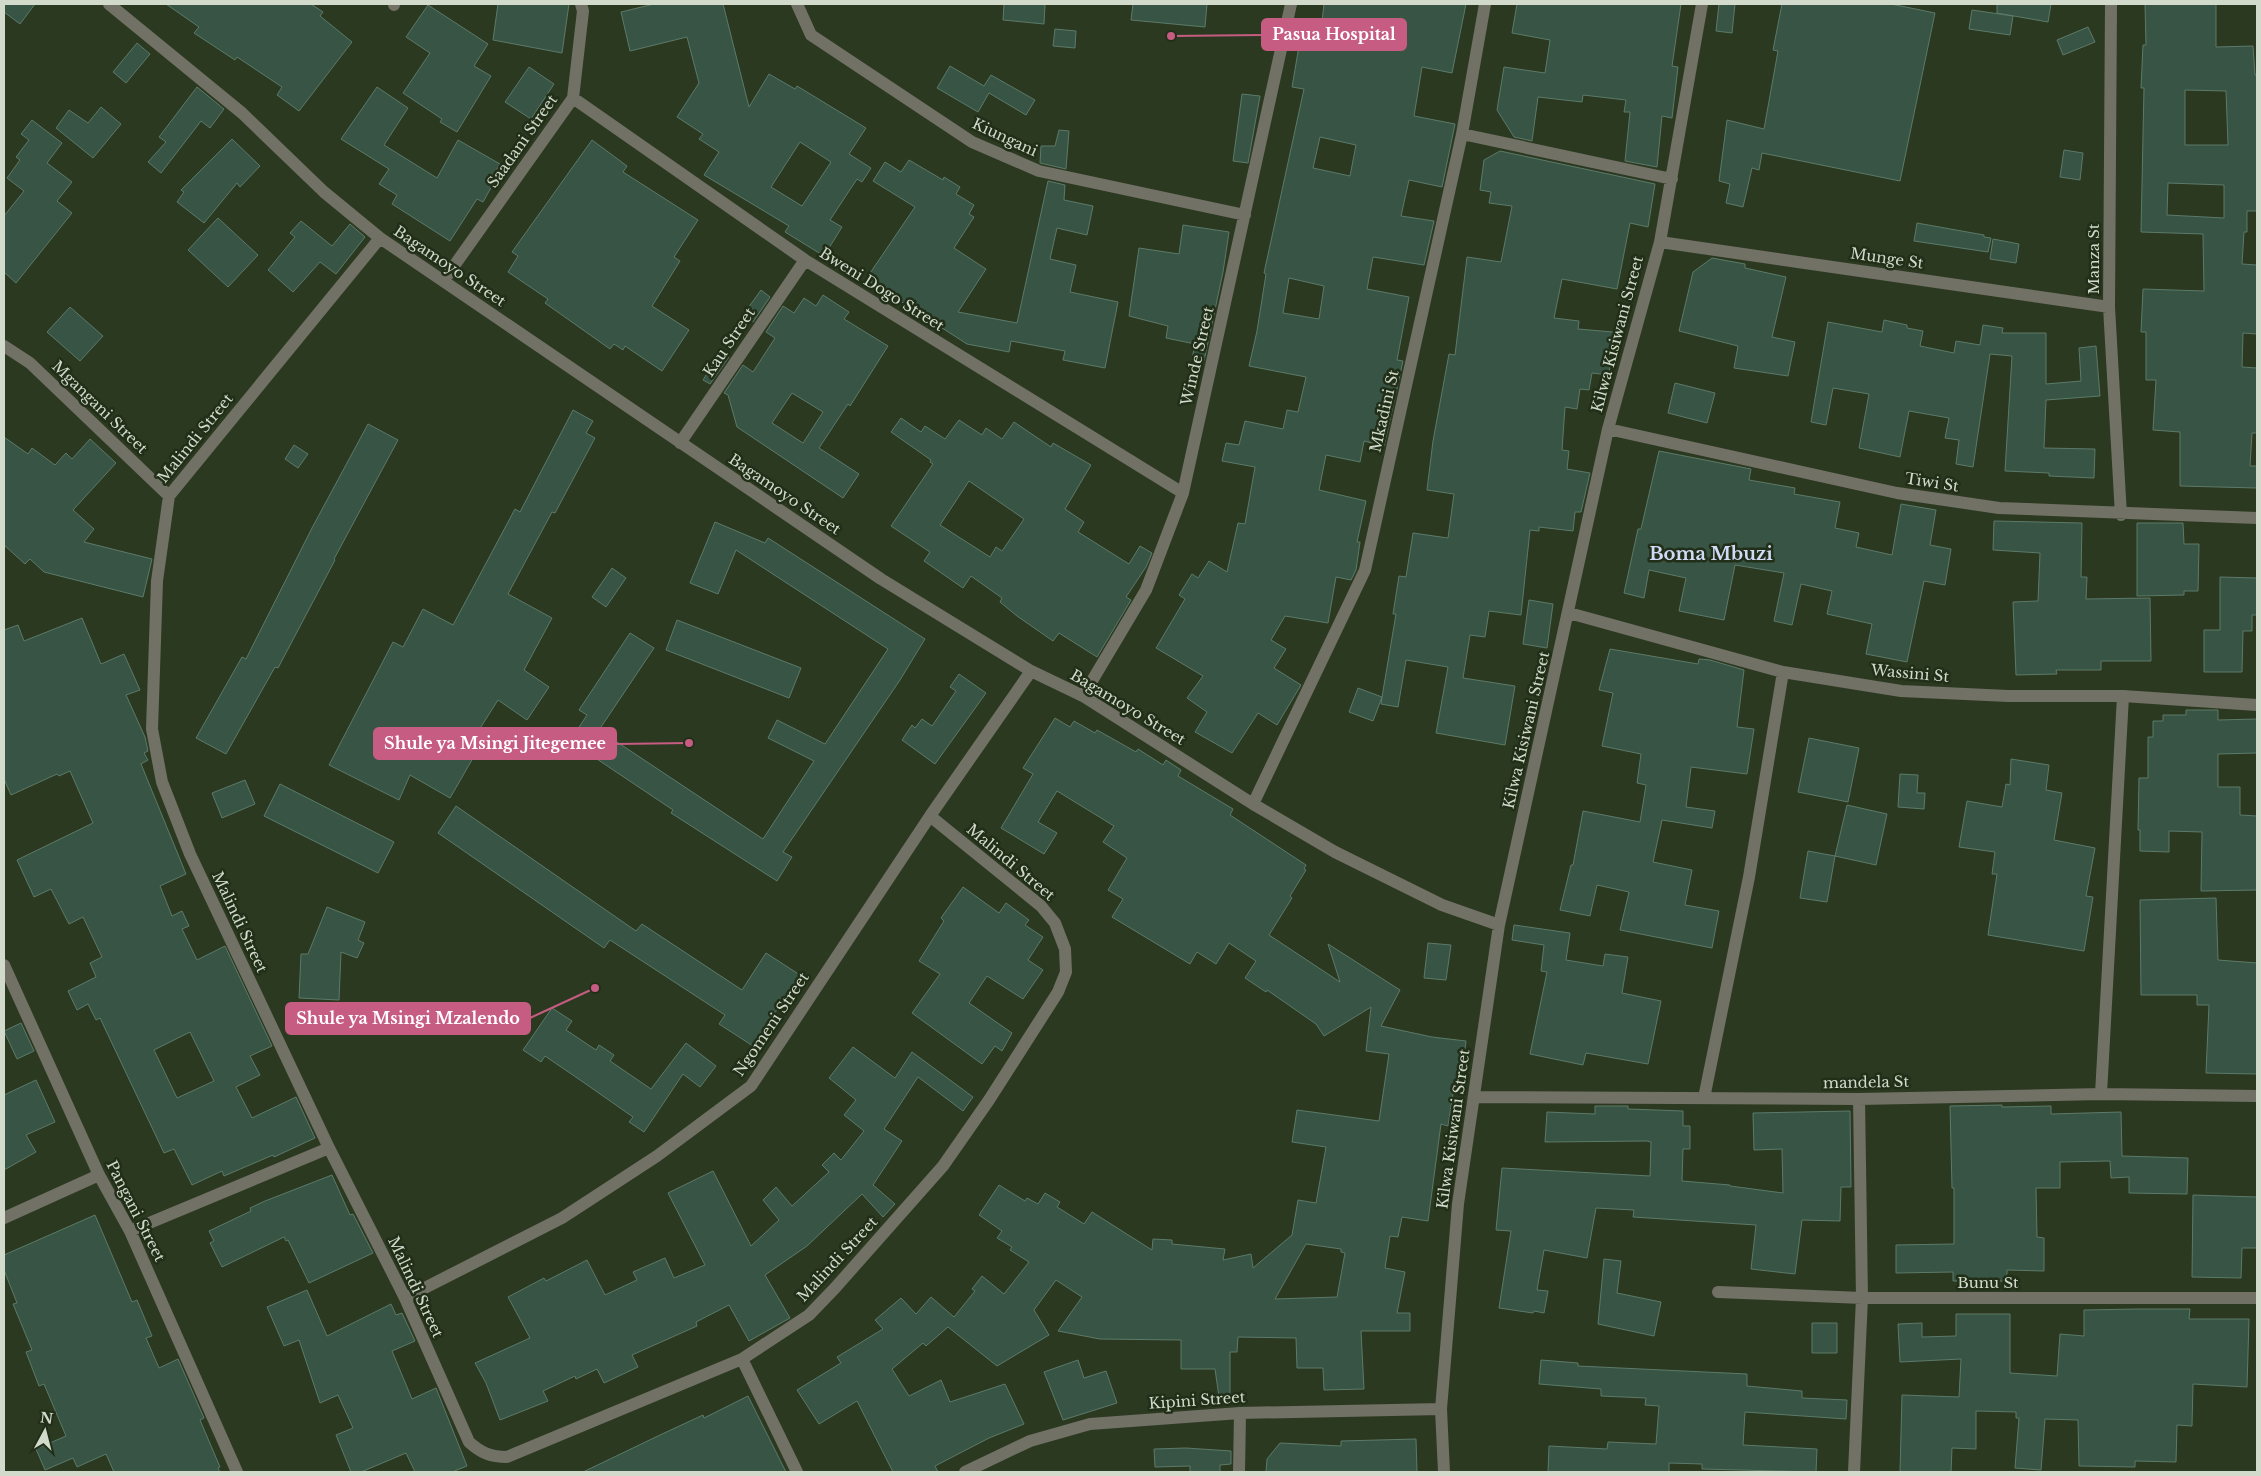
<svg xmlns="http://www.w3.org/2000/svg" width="2261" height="1476" font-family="'Libre Baskerville',serif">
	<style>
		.building { fill: #385445; stroke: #5c7a69; fill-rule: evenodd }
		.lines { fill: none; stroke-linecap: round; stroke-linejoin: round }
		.minor { stroke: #727165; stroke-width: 12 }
		.labels { text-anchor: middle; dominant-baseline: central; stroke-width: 5; stroke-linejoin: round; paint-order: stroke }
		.street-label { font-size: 15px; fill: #d1dacb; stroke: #222f18 }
		.quarter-label { font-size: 18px; font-weight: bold; fill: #d0dbf7; stroke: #222f18 }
		.leader { fill: none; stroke: #c75c82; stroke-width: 2 }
		.callout-dot { fill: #c75c82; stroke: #222f18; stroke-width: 2 }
		.callout { fill: #c75c82; stroke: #c75c82; stroke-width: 2 }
		.callout-label { font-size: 16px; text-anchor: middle; font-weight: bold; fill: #fff }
	</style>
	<rect width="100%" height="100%" fill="#2c3921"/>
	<!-- building -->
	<path class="building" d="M4,4h31l-15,20 -16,-12z
		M166,4h145l12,8 -3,4 32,26 -53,69 -22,-16 5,-8 -45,-30 -2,3 -41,-27 5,-6z
		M498,4h71l-7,49 -69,-13z
		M654,4h69l26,103 20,-33 26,15 2,-3 69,42 -17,26 22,14 -9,14 -5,-3 -27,41 12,7 -18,29 -39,-24 4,-6 -85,-51 15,-23 -20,-13 4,-5 -26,-17 22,-34 -12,-46 -57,14 -9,-39zM800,142l31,20 -29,44 -31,-19z
		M1004,4h41l-1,20 -41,-4z
		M1133,4h74l-2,23 -74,-7z
		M1324,4h142l-14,69 -30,-6 -8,49 41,8 -13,63 -33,-7 -8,36 33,5 -10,44 -51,-8 -6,32 42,8 -12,63 6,1 -19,85 -20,-5 -4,21 -34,-7 -7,35 47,11 -9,41h3l-4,28 -5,10 -15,-3 -8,46 -43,-7 -14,24 15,9 -12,19 27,17 -24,40 -19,-12 -26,40 -37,-21 12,-20 -20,-14 16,-22 -47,-28 29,-49 -6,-4 13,-21 6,4 11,-17 18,11 11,-49 7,1 10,-57 -33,-6 4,-18 13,2 6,-24 38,8 4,-19 11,2 8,-35 -57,-11 8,-35 9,-57 -2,-1 40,-184 -12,-2 7,-41 5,1 3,-28 15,2zM1320,137l36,8 -6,31 -37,-8zM1289,278l35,8 -5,33 -36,-6z
		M1517,4h164l-9,62 6,1 -6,51 -10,-2 -5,51 -32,-6 5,-49h-6l2,-12 -43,-5 -1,7 -44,-5 -6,44 -18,-4 -17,-27 7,-43 41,6 5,-33 -38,-7z
		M1719,4h16l-3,29 -16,-2z
		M1782,4h109l44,9 -35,168 -138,-28 -3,17 -7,-2 -9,39 -17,-4 4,-19 -11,-3 8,-61 37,9 14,-78 -5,-1z
		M1997,4h54l-3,18 -51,-9z
		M2145,4h71v43l37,-1 2,29h2v136h-10v21h-3l-2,32 15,1v69l-14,-1 -1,34 15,1v65h-5l-2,33h7v22l-77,-2v-54l-27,-2 3,-50h-10v-48h-5l2,-43 61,2 -1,-57 -62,-2 3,-144h-3l2,-43h3zM2185,90l41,1 2,54h-43zM2168,183l56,2v33l-57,-3z
		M428,5l60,39 -14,22 17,10 -34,56 -17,-10 2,-3 -39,-26 27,-40 -24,-16z
		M1972,10l41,6 -3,19 -41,-6z
		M2088,27l7,15 -32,13 -6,-15z
		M1055,29l21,2 -1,17 -22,-2z
		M137,43l13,11 -24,29 -13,-11z
		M950,66l34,20 7,-11 44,25 -9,15 -37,-22 -11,19 -41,-24z
		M529,67l25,17 -23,35 -26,-17z
		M197,87l27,22 -14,19 -9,-7 -40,52 -13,-11 18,-20 -7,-5z
		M377,87l31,21 -24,37 53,33 21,-38 42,24 -11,18 4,2 -10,18 -6,-3 -27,42 -58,-37 5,-9 -18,-11 10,-15 -48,-30z
		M1242,94l18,2 -12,67 -15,-2z
		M101,107l20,17 -28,34 -37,-30 13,-18 19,13z
		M32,120l30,23 -15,20 25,19 -15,19 15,12 -56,70 -12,-11v-56l20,-25 -17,-13 13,-18 -4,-3 13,-17 -8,-6z
		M1059,130l10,1 -3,38 -26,-6 1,-17h14z
		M232,139l28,27 -20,21 -3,-4 -33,40 -27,-21 7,-10 -3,-2z
		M592,140l35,26 -4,6 75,48 -24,37 6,4 -28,45 37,24 -27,41 -37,-25 -2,4 -9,-6 -4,5 -65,-46 3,-4 -40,-27 10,-16 -6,-4z
		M2064,150l19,3 -3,27 -20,-3z
		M1500,151l155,33 -7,43 -18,-4 -13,66 -55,-10 -8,39 25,3 -1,8 35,3 -4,43 -17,-2 -3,17 -9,-1 -3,20 -12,-2 -3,43 7,1 -2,18 23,4 -9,39h-6l-2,19 -34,-4v4l-9,-1 -9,85 -32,-4 -4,26 -15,-2 -7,43 52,8 -10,59 -69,-12 12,-66 -42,-7 -8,47 -17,-3 1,-7 -9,24 -24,-9 9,-24 24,9 14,-83h-3l6,-38 7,1 7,-44 35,5 6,-44 -27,-4 6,-49 16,-87 6,1 12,-98 34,5 11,-56 -23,-3 2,-11 -11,-2 4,-30z
		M909,160l34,20 1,-3 16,10 -4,7 18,11 -5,9 5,3 -20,31 32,21 -28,43 59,11 31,-142 17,4 -1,15 29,6 -6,29 -30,-7 -7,31 26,6 -6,27 48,10 -13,66 -42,-8 2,-9 -54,-10 -2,11 -42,-8 -101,-65 49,-72 -42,-26 12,-19 16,10z
		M218,218l40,37 -30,32 -40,-37z
		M301,221l31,25 18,-22 15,13 -29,37 -16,-12 -27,30 -25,-22 27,-33 -5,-4z
		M1917,223l67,12v2l7,1 -3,14 -74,-11z
		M1183,225l46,7 -6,40 -19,89 -12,-2 3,-15 -29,-6 2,-12 -39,-10 10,-68 40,6z
		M1993,239l26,5 -3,19 -26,-4z
		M1712,258l33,6v4l41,9 -14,60 23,5 -7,34 -54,-8 4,-22 -59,-15 14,-59z
		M761,290l9,7 -17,25 -10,-7z
		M823,295l26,17 -5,7 44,27 -38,60 -2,-2 -29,44 40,26 -16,24 -106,-71 -9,-32 -4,-2 19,-28 10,7 22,-34 -9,-6 17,-26 11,7 10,-15 12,8zM792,393l31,19 -20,31 -31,-20z
		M70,307l33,29 -23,25 -33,-29z
		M1884,320l23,5v3l16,3 -3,15 34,7 2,-12 24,4 3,-20 20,3 -1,5h44v51l35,-3 -2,-33 17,-2 4,50 -54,4 -2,48 51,1 -1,29 -45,-2v-3l-44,-2 7,-115 -22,-2 -17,113 -17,-3 3,-24 -14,-2 4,-20 -40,-7 -9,46 -41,-9 10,-54 -36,-6 -7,37 -15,-3 17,-100 54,10z
		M721,352l8,5 -19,27 -7,-4z
		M1675,383l40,10 -8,30 -39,-10z
		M573,410l20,11 -7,12 9,5 -40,75 -3,-1 -44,82 44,24 -28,52 25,17 -22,33 -29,-20 -26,41 8,5 -30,52 -40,-23 -11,25 -70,-35 64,-123 10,5 20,-38 30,16 62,-116 5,3z
		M901,418l20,14 4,-6 20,13 14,-19 23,15 4,-7 16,11 12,-17 37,25 2,-4 38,22 -26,44 19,13 -6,10 51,32 11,-18 12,7 -6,14 -20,30 5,3 -34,57 -38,-24 -6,8 -36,-25 -17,-14 2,-4 -31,-22 -8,12 -39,-27 6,-9 -39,-26 42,-62 -3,-2 1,-2 -40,-28zM969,481l55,38 -22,32 -6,-4 -6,10 -50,-32z
		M368,424l30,16 -64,119 1,1 -57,108 -3,-1 -49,87 -30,-16 46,-81 4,2 66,-131z
		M4,437l24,17 4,-6 23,17 11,-12 6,6 18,-20 26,24 -43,47 21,19 -10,13 68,17 -9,38 -99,-25 -14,-13 -5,5 -21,-19z
		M294,445l14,9 -10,14 -13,-9z
		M1659,451l92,18 -2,11 46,8 -1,6 46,8 -5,26 24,5 -3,14 36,8 9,-51 35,6 -6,35 21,4 -6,36 -21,-4 -17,81 -41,-8 6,-30 -45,-10 5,-23 -31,-7 -9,41 -18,-4 10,-48 -49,-8 -11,55 -45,-9 7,-33 -37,-8 -5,28 -20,-5 14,-64h3z
		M1994,521l88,2 -1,54h6l-1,22 64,-1 1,63h-50v9h-45l1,4 -41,1 -3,-73 25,-1 2,-48 -47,-3z
		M715,522l50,21 3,-5 157,101 -25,41 -117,172 9,5 -15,24 -106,-68 2,-3 -103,-69 17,-26 -8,-5 51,-77 24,15 -55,82 164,109 51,-78 -46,-23 9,-18 48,24 63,-95 -152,-99 -18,44 -28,-11z
		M2137,523h46l1,21h15l-1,47h-14v4l-47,1z
		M612,568l14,10 -20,29 -14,-10z
		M2220,577l37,1v37h-5v16h-9l-1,41h-38v-42h16z
		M1529,600l24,4 -6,44 -24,-4z
		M82,618l19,46 23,-10 16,36 -14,5 19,42 3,14 -4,2 4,7 -7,4 45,110 -26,12 12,30 10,-5 7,15 -7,3 15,31 28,-14 47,100 -22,10 10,19 -24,12 16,31 44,-21 19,41 -41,19 -1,-2 -49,21 -2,-5 -30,14 -18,-36 -10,4 -64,-135 -4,2 -8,-16 -11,6 -9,-19 28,-14 -6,-14 12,-6 -19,-40 -14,7 -18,-35 -17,8 -17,-37 76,-37 -23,-52 -11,5 -2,-2 -46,21 -7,-16v-149l14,-5 6,16zM190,1032l24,49 -37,17 -23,-48z
		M677,620l124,48 -12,30 -123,-48z
		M1610,649l88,15 1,-5 11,1 34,10 -7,57 17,2 -7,45 -56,-7 -5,40 29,4 -3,17 -50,-8 -9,42 39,8 -7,35 34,6 -7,37 -92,-18 9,-38 -32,-7 -7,31 -30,-6 11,-45h2l10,-54 57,11 6,-37 -9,-2 4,-29 -39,-8 11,-53 -14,-3z
		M959,674l27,19 -51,71 -33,-24 10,-15 3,3 7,-9 10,7 24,-35 -6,-4z
		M2186,710h32v10l39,-1v34l-39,1v33h22v28l17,1v74l-56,1 1,-59 -33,-1v21l-29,-1v-21h-2l1,-52h9v-41h5v-16h10v-6h23z
		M1055,718l15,9 4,-6 21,12 2,-3 39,22 2,-3 25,16 3,-5 15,10 -3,6 55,33 -3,6 76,50 -2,4 2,1 -16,26 2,2 -23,37 71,47 -12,-38 72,46 -19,36 51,11 34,4 -5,40 -6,-1 -7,46 -7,-2 -13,97 -26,-4 -4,20 -8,-1 -5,32 20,4 -8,41h13v18h-49l3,58 -40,1 -1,-22h-26l-1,-30 -58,-1 -1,15h-7v51l-10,1 -5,-35h-34v-29l-81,-1 -42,-8 24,-34 -26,-17 -22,30 15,25 -52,31 -49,-39 -22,19 -3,-3 -31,26 17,27 32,-16 9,22 55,-18 19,40 -35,14 -54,28 3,6h-45l-36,-71 -38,23 -22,-34 44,-27 -4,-6 46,-28 -8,-9 26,-22 15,16 15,-17 23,20 21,-26 -3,-2 10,-13 22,18 25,-32 -19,-12 2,-3 -15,-9 5,-7 -23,-16 20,-30 26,16 2,-3 11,6 7,-11 15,9 -3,5 27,17 8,-12 60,38 1,-11 19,1v4l53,5 -2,11 28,-6 2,14 39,-33 6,-35 18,3 10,-56 -34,-5 5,-32 82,11 10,-67 -23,-3 5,-44 -47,29 -8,-12 -49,-34 -1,2 -21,-14 11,-17 -27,-18 -13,21 -19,-12 -7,12 -78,-47 11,-18 -15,-9 19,-32 -24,-16 11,-16 -57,-35 -19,31 19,11 -13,21 -43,-26 32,-54 -10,-6zM1306,1244l35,5v3l4,1 -8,44 -62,2z
		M1809,738l50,10 -11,54 -50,-10z
		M2011,759l38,6 -3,25 16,3 -8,47 41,8 -9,48 7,1 -9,54 -96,-16 9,-61h-5l3,-22 -36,-5 8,-46 35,6 4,-23 4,1z
		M1900,774l18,1 -1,18h8l-1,16 -26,-2z
		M245,780l10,24 -33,14 -10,-25z
		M280,784l114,58 -16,31 -114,-57z
		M1847,805l40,9 -11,51 -41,-9z
		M456,806l180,125 6,-7 100,66 24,-37 34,22 -47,71 -34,-22 6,-9 -115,-75 -6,8 -166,-115z
		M1808,851l27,5 -8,46 -27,-4z
		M963,887l36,26 7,-10 23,17 -4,5 18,12 -15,23 15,10 -20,29 -36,-23 -18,27 43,30 -10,18 -7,-5 -13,18 -70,-51 28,-39 -21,-13 25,-40 -3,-3z
		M2216,898l2,62 39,3v111l-51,-1 3,-68h-12v-10h-56l-1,-95z
		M327,907l38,15 -7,18 6,3 -7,15 -16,-6 -2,48 -40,-2 2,-44h7z
		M1514,925l56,8 -4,27 37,6 2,-12 23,3 -6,36 39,8 -13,63 -62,-11 -3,12 -53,-11 17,-82 -6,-1 3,-26 -32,-5z
		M1428,943l23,2 -5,35 -22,-2z
		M552,1008l20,13 -6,9 30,20 3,-5 15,10 -4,6 41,28 35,-46 30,23 -16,21 -17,-13 -39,58 -15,-10 4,-5 -50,-35 -38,-26 -4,6 -18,-12z
		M21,1023l13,28 -17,8 -13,-28z
		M853,1047l42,31 17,-26 61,45 -10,14 -45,-34 -34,52 18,12 -29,44 22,19 -12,13 -21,-23 -55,52 -42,29 25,43 -41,23 -20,-36 -33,17 1,4 -65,29 6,12 -34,16 -7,-14 -21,10 -1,-3 -32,15 5,10 -48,19 -14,-37 -11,-20 55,-25 -22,-41 36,-19 2,3 41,-21 18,35 32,-15 -4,-8 32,-14 9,20 31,-13 -37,-72 45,-22 38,75 28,-26 -16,-20 13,-13 16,19 37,-34 -7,-7 12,-12 7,7 23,-29 -20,-16 12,-15 -27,-22z
		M36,1080l19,42 -29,13 10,17 -32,18v-75z
		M2002,1105v2l49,-1v8l70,-2 1,44 66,2 -1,36 -58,-1v-16l-18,1 -1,-17 -50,1v26h-24l1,49 7,1v33l-37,-1v11h-54v-9l-57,1v-28l58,-1v-56h-2l-2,-82z
		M1595,1106h33v3l55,2v15h7v23h-7l-1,32 48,4v1l53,7 -1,-44 -28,1 -1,-37 97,-2 1,76h-10l-1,34 -38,-1 -7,54 -44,-5 5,-44 -123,-8 1,-7 -38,-2 -9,50 -43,-8 -7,40 11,1 -4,22 -10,-2 -1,2 -34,-5 12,-77 -15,-1 6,-62 148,8 1,-34 -4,-1 -102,1 2,-30 48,2z
		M332,1175l18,40 3,-1 20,39 -64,30 -21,-43 -2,1 -2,-4 -62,30 -12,-24 4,-2 -5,-10 42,-20 -1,-3 15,-7z
		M2193,1195l64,2v51h-15l-1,30 -49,-1z
		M95,1215l37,87 5,-2 15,36 -6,2 13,30 19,-9 26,59 -4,2 20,47 -2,1 2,4h-106l-8,-18 -29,13 -4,-9 -28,12 -9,-21 30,-13 -22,-52 -5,2 -13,-34 6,-2 -19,-46 4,-1 -13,-33v-15z
		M1604,1259l17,2 -4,32 44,9 -7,34 -56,-12z
		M307,1290l20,46 64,-32 5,11 6,-2 13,28 -23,10 20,48 24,-11 31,78 -15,6h-37l-9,-19 -45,19h-10l-15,-37 17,-7 -15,-33 -18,8 -21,-63 -15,6 -17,-39z
		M2138,1309h52l-1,10h60l-2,68 -54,-3 -1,42 -15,-1 -1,37 -41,-1v6l-56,-1 -1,-46 -33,-1 -4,51 -26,-2 4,-50h-3v-6l-40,-1v38l-24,-1 -1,24h-51l2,-77 57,2 2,-38 -61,3 -2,-38 24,-1v14l34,-1v-22h54v59l47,3 3,-42 24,2v-26z
		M1812,1323h25v30h-25z
		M1078,1360l6,18 22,-7 11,32 -54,17 -19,-48z
		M1541,1360l37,3v3l169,8v12l55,5v7l45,2 -1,19 -101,-7 -2,33 74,4 -1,23 -114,-3v-5l-33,-1v9h-121l1,-26 58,3 1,-7 48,2 3,-38 -14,-1 1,-7 -45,-2v-7l-62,-5z
		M748,1396l38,76h-203l77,-37 43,-20 1,3z
		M1416,1439l1,33h-151l1,-13 13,-16 61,3v-5z
		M1186,1448l45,3v13l-11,1v7h-30v-6l-35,1 -1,-18z"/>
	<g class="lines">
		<!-- minor -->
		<path class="minor" d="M109,4l133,109 82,79 56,46 501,341 150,92 52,25 170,108 82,48 107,53 57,20
			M394,4v1
			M797,4l14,31 161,107 67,29 206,44
			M2111,4l-2,303 12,208
			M573,98l232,162 378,233
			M1462,134l210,45
			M380,238l-211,258 -12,85 -5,148 10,53 28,72 139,294 76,150 64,144c12,11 22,15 38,15l235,-98 67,-44 26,-27 108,-122 46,-66 69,-108 8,-20 -1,-23 -10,-26 -14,-17 -111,-90
			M1660,242l449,65
			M444,280l129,-182 10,-87 -2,-7
			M4,346l26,17 139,133
			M1608,429l289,64 102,15 258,10
			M680,443l125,-183
			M1569,613l214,59 118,19 107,5h115l134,9
			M1083,696l63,-106 37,-97 108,-489
			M1253,804l112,-234 97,-436 23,-130
			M4,965l95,210 31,56 107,241
			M2101,1094l22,-398
			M1475,1097l384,2 242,-5 156,2
			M1704,1098l45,-221 34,-205
			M4,1218l95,-43
			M130,1231l199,-83
			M1718,1292l144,6h395
			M405,1298l157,-80 95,-62 94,-70 179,-270 101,-145
			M742,1359l55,113
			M965,1472l65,-31 60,-17 150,-11 201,-4
			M1239,1472l1,-59
			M1444,1472l-3,-63 17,-205 41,-279 109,-496 52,-187 42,-238
			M1854,1472l8,-174 -3,-199"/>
	</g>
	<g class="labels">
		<!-- street labels -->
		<g class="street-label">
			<text transform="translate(1005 137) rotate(25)">Kiungani</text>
			<text transform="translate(522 141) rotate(-55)">Saadani Street</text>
			<text transform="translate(1887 258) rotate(8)">Munge St</text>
			<text transform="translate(2093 259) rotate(-90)">Manza St</text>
			<text transform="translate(450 266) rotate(34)">Bagamoyo Street</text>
			<text transform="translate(882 289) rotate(32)">Bweni Dogo Street</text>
			<text transform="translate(1617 334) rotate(-75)">Kilwa Kisiwani Street</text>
			<text transform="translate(729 342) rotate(-56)">Kau Street</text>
			<text transform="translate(1197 356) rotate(-77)">Winde Street</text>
			<text transform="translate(100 407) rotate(44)">Mgangani Street</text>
			<text transform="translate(1384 411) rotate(-77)">Mkadini St</text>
			<text transform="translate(195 438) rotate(-51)">Malindi Street</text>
			<text transform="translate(1932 482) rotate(9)">Tiwi St</text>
			<text transform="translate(785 494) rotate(34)">Bagamoyo Street</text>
			<text transform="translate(1910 673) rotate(5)">Wassini St</text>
			<text transform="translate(1128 707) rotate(31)">Bagamoyo Street</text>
			<text transform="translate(1526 730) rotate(-77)">Kilwa Kisiwani Street</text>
			<text transform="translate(1011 862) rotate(40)">Malindi Street</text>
			<text transform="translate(240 922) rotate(65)">Malindi Street</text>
			<text transform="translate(771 1024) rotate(-56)">Ngomeni Street</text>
			<text transform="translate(1866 1082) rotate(-1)">mandela St</text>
			<text transform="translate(1453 1129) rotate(-82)">Kilwa Kisiwani Street</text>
			<text transform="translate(136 1211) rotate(63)">Pangani Street</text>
			<text transform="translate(837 1259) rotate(-47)">Malindi Street</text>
			<text x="1988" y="1282">Bunu St</text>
			<text transform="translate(416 1287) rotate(65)">Malindi Street</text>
			<text transform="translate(1197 1400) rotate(-4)">Kipini Street</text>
		</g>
		<!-- quarter labels -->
		<g class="quarter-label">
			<text x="1711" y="554">Boma Mbuzi</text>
		</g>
	</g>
	<!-- callouts -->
	<path class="leader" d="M1171 36L1262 35M689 743L616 744M595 988L530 1018"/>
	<g class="callout-dot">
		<circle cx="1171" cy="36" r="5"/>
		<circle cx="689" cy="743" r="5"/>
		<circle cx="595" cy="988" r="5"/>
	</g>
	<g class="callout">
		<rect x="1262" y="19" width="144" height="31" rx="5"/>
		<rect x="374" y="728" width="242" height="31" rx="5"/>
		<rect x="286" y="1003" width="244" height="31" rx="5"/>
	</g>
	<g class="callout-label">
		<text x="1334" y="40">Pasua Hospital</text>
		<text x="495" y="749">Shule ya Msingi Jitegemee</text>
		<text x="408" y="1024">Shule ya Msingi Mzalendo</text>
	</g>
	<!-- border -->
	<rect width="2261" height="1476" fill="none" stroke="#d1dacb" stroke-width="10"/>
	<!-- north arrow -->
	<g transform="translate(45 1431) rotate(7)" stroke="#222f18" stroke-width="4" paint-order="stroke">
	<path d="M0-4L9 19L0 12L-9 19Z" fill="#d1dacb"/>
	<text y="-8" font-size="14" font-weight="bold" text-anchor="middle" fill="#d1dacb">N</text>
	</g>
</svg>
